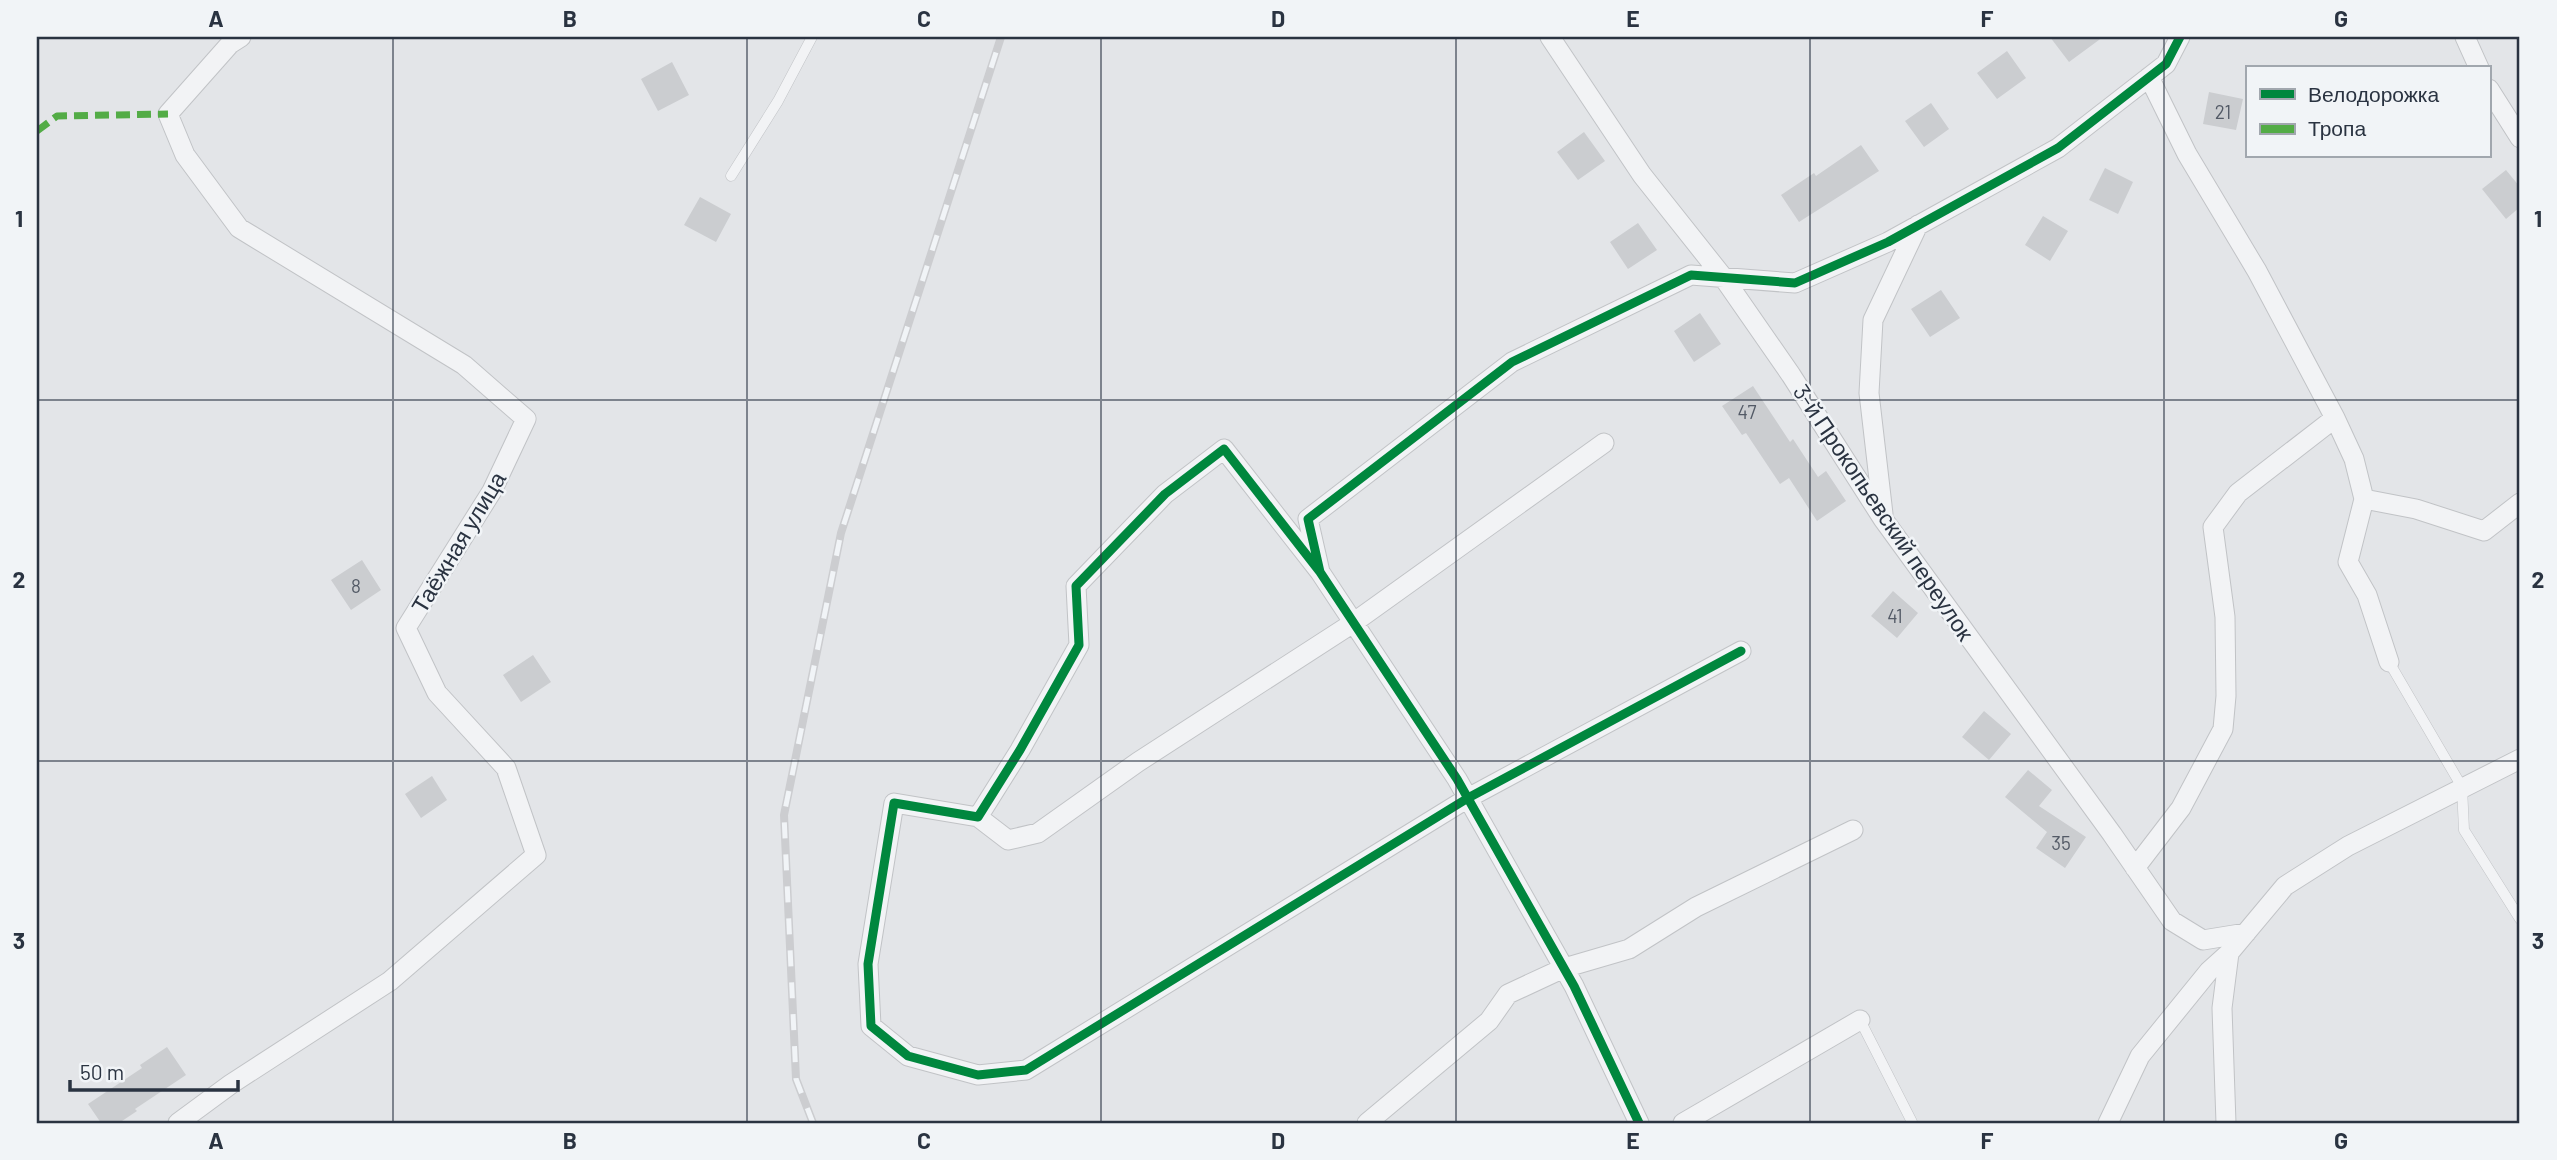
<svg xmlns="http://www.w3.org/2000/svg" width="2557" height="1160" font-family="Barlow,sans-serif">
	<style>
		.building { fill: #cbcdd0 }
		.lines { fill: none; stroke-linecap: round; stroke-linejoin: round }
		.service-casing { stroke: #c1c3c6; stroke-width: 11 }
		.minor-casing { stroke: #c1c3c6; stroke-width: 21 }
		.service { stroke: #f2f3f5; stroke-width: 10 }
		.minor { stroke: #f2f3f5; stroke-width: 19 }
		.rail-casing { stroke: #cccdd0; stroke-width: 8 }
		.rail { stroke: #f1f4f7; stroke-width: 5; stroke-dasharray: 16; stroke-linecap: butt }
		.quiet { stroke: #53ac46; stroke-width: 7; stroke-dasharray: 14 7; stroke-linecap: butt }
		.cycleway-casing { stroke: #f1f4f7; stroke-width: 13 }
		.cycleway { stroke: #00873e; stroke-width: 9 }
		.grid { fill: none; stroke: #2a3341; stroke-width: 2; stroke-opacity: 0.55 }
		.labels { text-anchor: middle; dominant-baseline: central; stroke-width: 5; stroke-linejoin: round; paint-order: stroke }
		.number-label { font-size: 19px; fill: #535a66 }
		.street-label { font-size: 23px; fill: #2a3341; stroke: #f1f4f7 }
		.neatline { fill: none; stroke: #2a3341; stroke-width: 2.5 }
		.grid-label { font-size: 23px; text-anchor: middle; font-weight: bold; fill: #2a3341 }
	</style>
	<rect width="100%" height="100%" fill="#e3e5e8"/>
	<!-- building -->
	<path class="building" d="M2050,37h53l-34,25z
		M2007,51l19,27 -29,21 -20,-26z
		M672,62l17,33 -31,16 -17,-32z
		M2209,92l34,7 -7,31 -33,-6z
		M1931,103l18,26 -25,18 -19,-26z
		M1584,132l21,29 -27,19 -21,-28z
		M1861,145l18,26 -80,51 -18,-27 33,-22 2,3z
		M2105,168l28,14 -15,32 -29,-14z
		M2506,170l14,17v20l-14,12 -24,-30z
		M700,197l31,17 -15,28 -32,-17z
		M2043,216l25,15 -18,30 -25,-16z
		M1638,223l19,27 -29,19 -18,-27z
		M1941,290l19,28 -30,19 -19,-28z
		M1700,313l21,31 -27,18 -20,-31z
		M1753,386l37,56 3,-3 25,38 8,-6 20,30 -29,20 -28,-43 -9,6 -34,-51 -4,2 -20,-29z
		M362,560l19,30 -30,20 -20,-30z
		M1893,591l25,22 -21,25 -26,-22z
		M533,655l18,27 -30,20 -18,-27z
		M1984,711l27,23 -22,26 -27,-23z
		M2028,770l24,20 -13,16 47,31 -21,31 -29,-20 11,-16 -42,-35z
		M432,776l15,24 -26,18 -16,-24z
		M167,1047l19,28 -51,34 2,2 -18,12h-18l-13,-19 54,-36 -2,-3z"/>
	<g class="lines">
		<!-- service casing -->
		<g class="service-casing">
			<path id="service" d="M731,176l47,-75 34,-64
				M2389,662l73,125 2,43 56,89
				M1860,1020l52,102"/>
		</g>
		<!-- minor casing -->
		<g class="minor-casing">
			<path id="minor" d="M1550,37l92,138 81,102 68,98 92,144 229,315 60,87 31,19 43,-7
				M2465,37l14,31
				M2489,89l31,49
				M2335,418l19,41 10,40 -16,63 19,33 22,67
				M2364,499l52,10 68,22 36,-28
				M1883,514l-14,-121 4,-73 45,-95
				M1320,572l-96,-123 -59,45 -89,92 3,59 -59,105 -42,67 -84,-14 -26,161 3,62 37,30 70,19 48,-5 442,-272 273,-147
				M978,817l30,23 30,-7 100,-71 215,-139 251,-180
				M2135,868l46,-60 42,-79 3,-33 -1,-79 -12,-90 25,-34 97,-75 -78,-147 -70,-117 -38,-77
				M178,1123l53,-39 159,-103 146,-126 -30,-87 -69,-75 -31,-65 86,-137 34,-72 -62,-54 -225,-137 -54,-73 -17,-41 62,-70 11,-7
				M1367,1123l122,-102 19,-27 56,-26 65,-19 67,-42 157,-77
				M1639,1123l-65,-137 -117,-207 -137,-207 -12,-53 204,-157 179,-87 104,8 93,-41 170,-94 108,-84 14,-27
				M1683,1123l177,-103
				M2108,1123l32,-67 69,-85 20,-18
				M2226,1123l-4,-115 7,-55 56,-67 63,-40 172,-87"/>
		</g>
		<!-- service -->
		<use href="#service" class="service"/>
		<!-- minor -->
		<use href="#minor" class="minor"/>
		<!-- rail casing -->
		<g class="rail-casing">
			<path id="rail" d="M813,1123l-17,-44 -12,-264 57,-282 160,-496"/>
		</g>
		<!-- rail -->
		<use href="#rail" class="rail"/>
		<!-- quiet -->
		<path class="quiet" d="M37,131l20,-15 111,-2"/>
		<!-- cycleway casing -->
		<g class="cycleway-casing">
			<path id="cycleway" d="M1320,572l-96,-123 -59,45 -89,92 3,59 -59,105 -42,67 -84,-14 -26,161 3,62 37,30 70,19 48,-5 442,-272 273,-147
				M1639,1123l-65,-137 -117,-207 -137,-207 -12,-53 204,-157 179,-87 104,8 93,-41 170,-94 108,-84 14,-27"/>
		</g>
		<!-- cycleway -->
		<use href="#cycleway" class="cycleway"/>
	</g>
	<!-- grid -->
	<path class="grid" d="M393,37v1086M747,37v1086M1101,37v1086M1456,37v1086M1810,37v1086M2164,37v1086M37,400h2483M37,761h2483"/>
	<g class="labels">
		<!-- number labels -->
		<g class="number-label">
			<text x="2223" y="111">21</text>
			<text x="1747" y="411">47</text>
			<text x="356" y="585">8</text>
			<text x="1895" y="615">41</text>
			<text x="2061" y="842">35</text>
		</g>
		<!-- street labels -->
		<g class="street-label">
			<text transform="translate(1884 512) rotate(56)">3-й Прокопьевский переулок</text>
			<text transform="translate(458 542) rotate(-59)">Таёжная улица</text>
		</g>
	</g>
	<!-- border -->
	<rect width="2557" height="1160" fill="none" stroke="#f1f4f7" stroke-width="77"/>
	<!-- legend -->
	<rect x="2246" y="66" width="245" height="91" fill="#f1f4f7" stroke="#a1a7ae" stroke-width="2"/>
	<rect x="2260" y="89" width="35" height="10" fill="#00873e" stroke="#a1a7ae" stroke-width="2"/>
	<text x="2308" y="102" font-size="21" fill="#2a3341">Велодорожка</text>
	<rect x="2260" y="124" width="35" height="10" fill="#53ac46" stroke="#a1a7ae" stroke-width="2"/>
	<text x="2308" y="136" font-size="21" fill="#2a3341">Тропа</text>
	<!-- scale -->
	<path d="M70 1080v10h168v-10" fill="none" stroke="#2a3341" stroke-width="3.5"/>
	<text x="80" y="1080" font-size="21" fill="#2a3341" stroke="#f1f4f7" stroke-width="5" paint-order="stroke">50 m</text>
	<rect x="38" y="38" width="2480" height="1084" class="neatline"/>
	<g class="grid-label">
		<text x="216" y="27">A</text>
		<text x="570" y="27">B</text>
		<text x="924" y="27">C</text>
		<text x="1278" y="27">D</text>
		<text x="1633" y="27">E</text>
		<text x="1987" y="27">F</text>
		<text x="2341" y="27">G</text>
		<text x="19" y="227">1</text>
		<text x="2538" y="227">1</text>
		<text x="19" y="588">2</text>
		<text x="2538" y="588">2</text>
		<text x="19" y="949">3</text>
		<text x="2538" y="949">3</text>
		<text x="216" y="1149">A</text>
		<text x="570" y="1149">B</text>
		<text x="924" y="1149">C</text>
		<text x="1278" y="1149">D</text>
		<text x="1633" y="1149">E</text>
		<text x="1987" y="1149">F</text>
		<text x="2341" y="1149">G</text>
	</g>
</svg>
